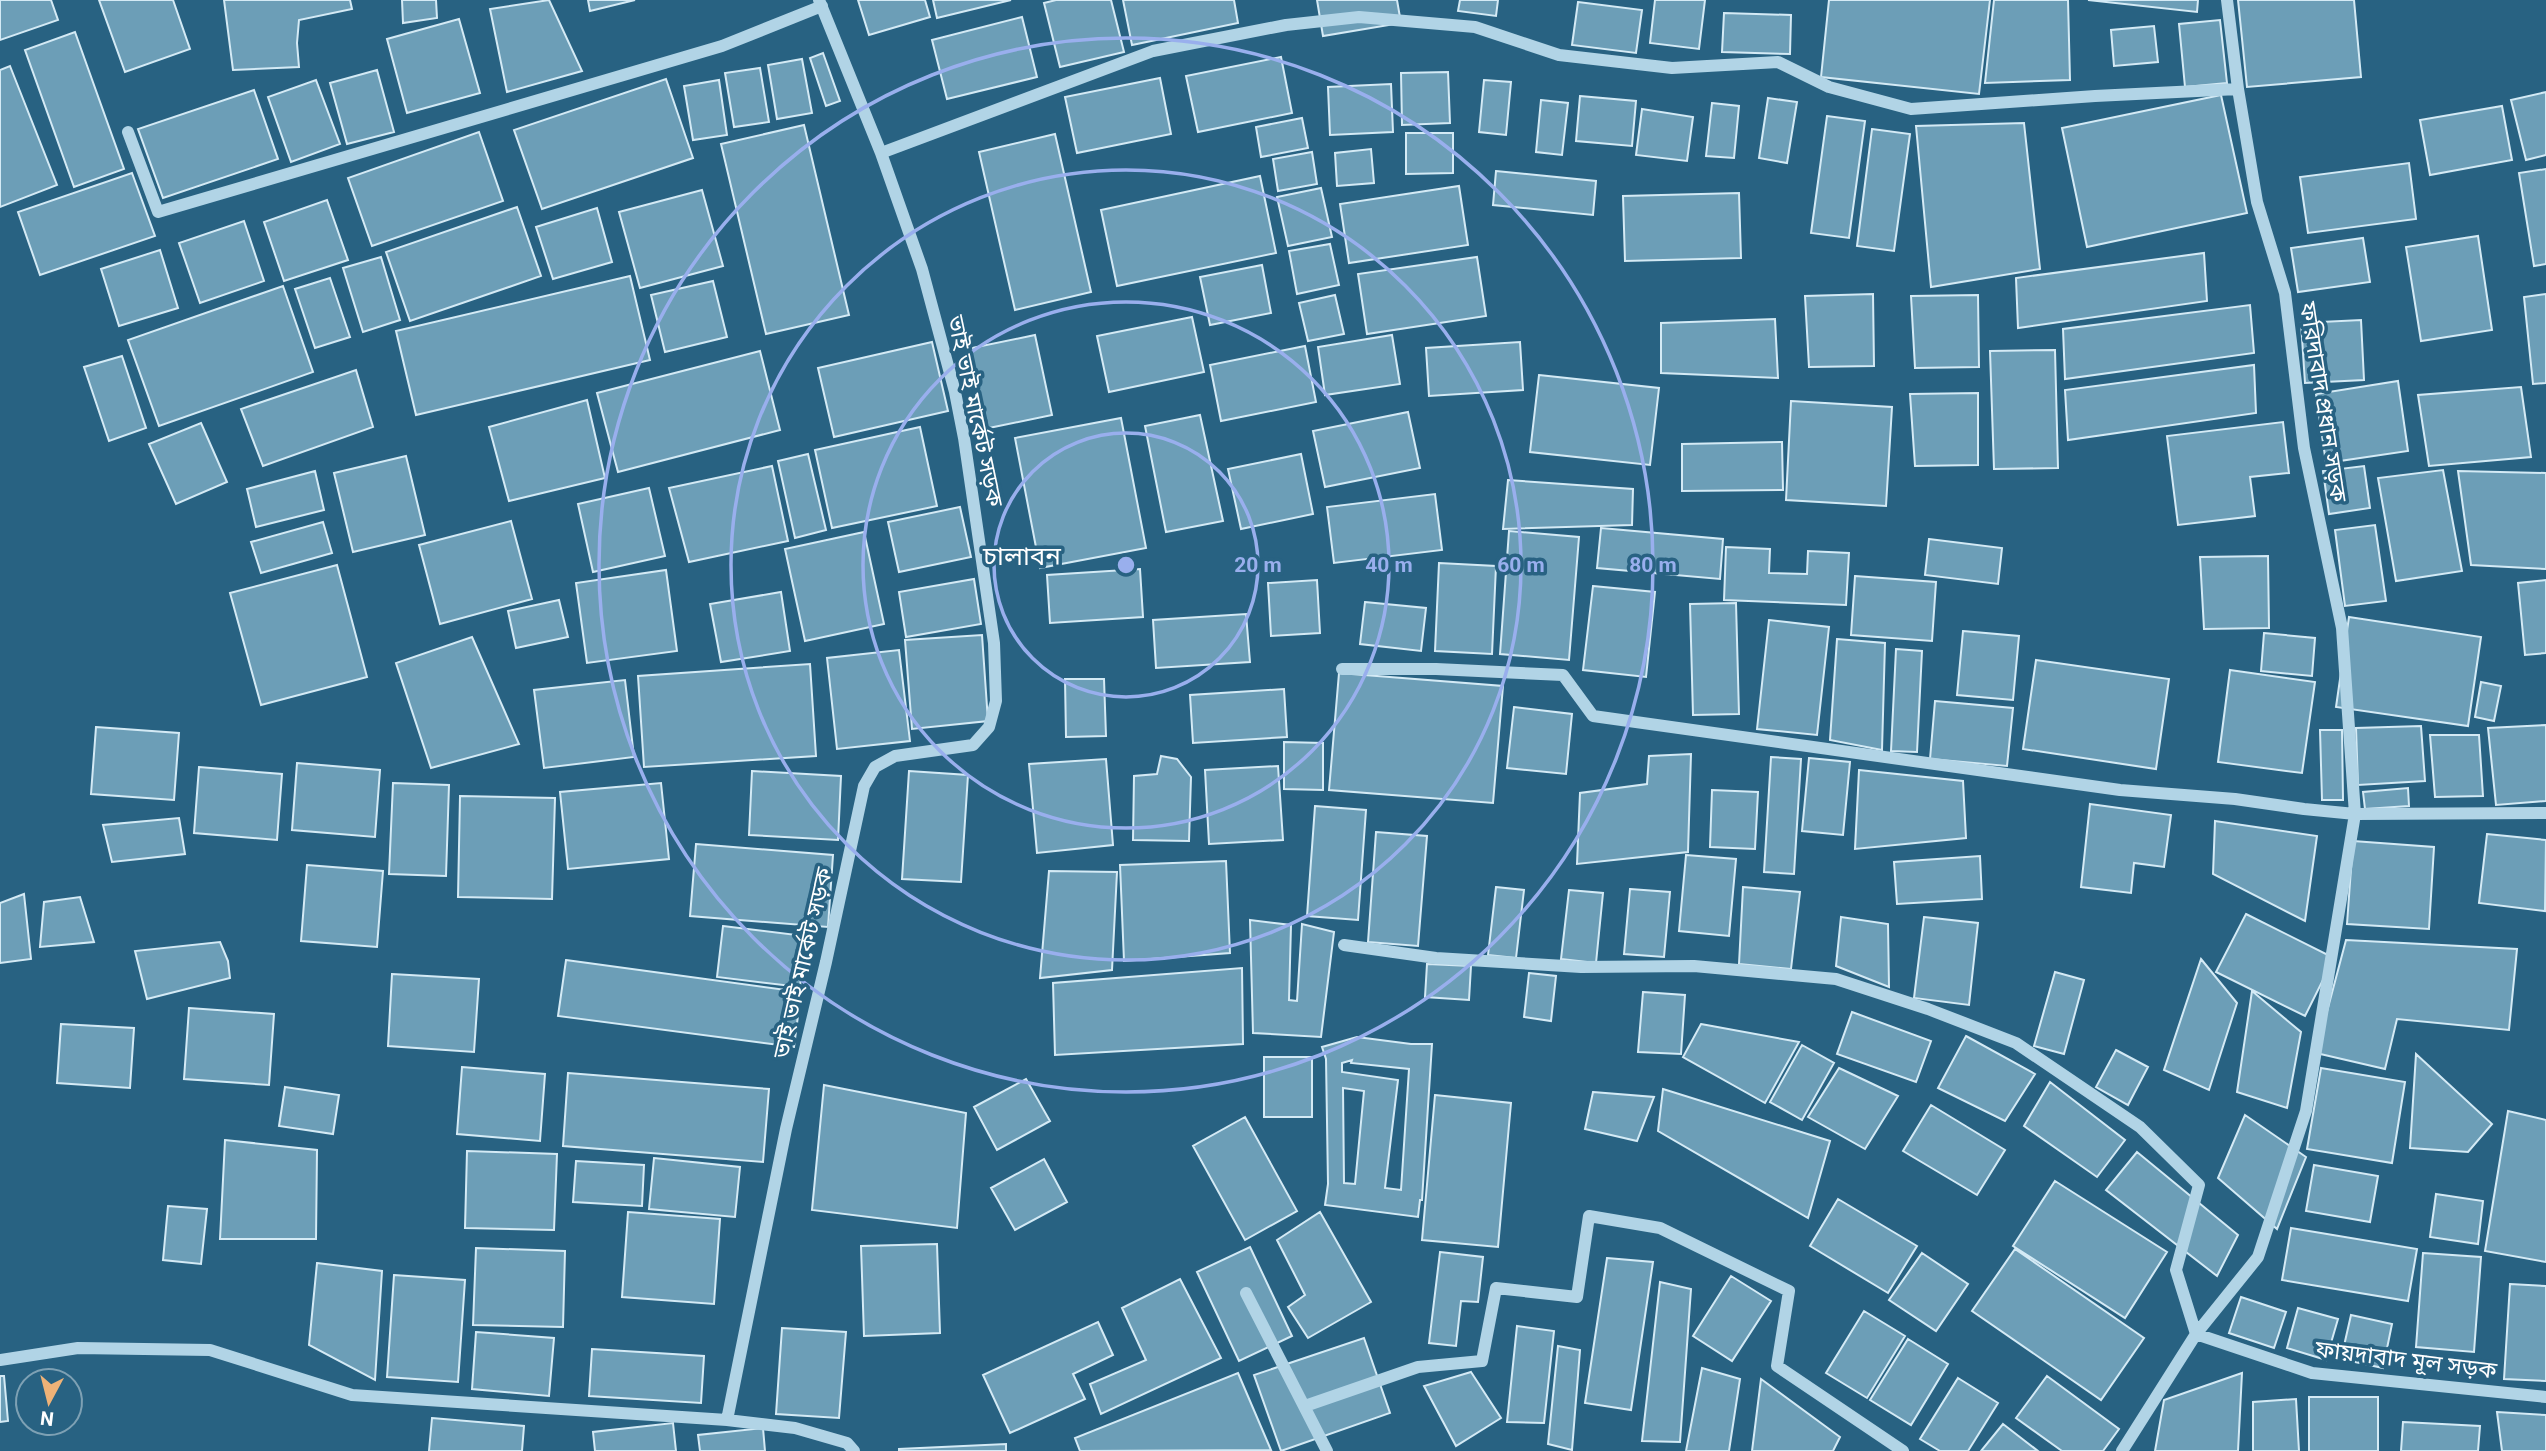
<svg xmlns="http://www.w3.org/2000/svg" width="2546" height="1451" font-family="Roboto,'Noto Sans Bengali',sans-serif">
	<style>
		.building { fill: #6c9eb7; stroke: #d4eaf5; stroke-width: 2; fill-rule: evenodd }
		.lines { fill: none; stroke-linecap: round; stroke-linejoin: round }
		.minor { stroke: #b1d4e6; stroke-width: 12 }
		.ring { fill: none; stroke: #99afed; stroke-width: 3.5 }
		.labels { text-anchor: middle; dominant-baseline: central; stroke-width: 7; stroke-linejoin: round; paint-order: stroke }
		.street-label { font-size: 23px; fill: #fff; stroke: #286282 }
		.quarter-label { font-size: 26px; fill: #fff; stroke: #286282 }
		.centre { fill: #99afed; stroke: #286282; stroke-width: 3.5 }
		.ring-label { font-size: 21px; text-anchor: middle; font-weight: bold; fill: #99afed; stroke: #286282; stroke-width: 7; stroke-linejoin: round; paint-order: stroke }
	</style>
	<rect width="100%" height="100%" fill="#286282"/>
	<!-- building -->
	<path class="building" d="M0,0h51l7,20 -58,20z
		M99,0h74l17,49 -65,23z
		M224,0h126l2,9 -53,11 -2,23 2,24 -66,3z
		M402,0h34l1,18 -34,5z
		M549,0l33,71 -75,21 -17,-83z
		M588,0h47l-45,11z
		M858,0h67l5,17 -61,18z
		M933,0h78l-74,18z
		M1056,0h55l13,52 -64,15 -16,-64z
		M1123,0h111l4,23 -106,22z
		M1317,0h80l4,23 -78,13z
		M1460,0h38l-2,16 -38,-5z
		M1655,0h50l-6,49 -49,-6z
		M1829,0h161l-11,94 -158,-17z
		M1994,0h74l2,80 -85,3z
		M2088,0h110l-1,12z
		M2238,0h116l7,77 -114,10z
		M1578,2l64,8 -6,43 -64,-8z
		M1724,13l67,2 -1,39 -68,-2z
		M1022,17l15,60 -90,22 -15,-59z
		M459,19l21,74 -73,20 -20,-74z
		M2220,20l7,63 -42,4 -6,-63z
		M2154,26l4,36 -44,4 -3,-36z
		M75,32l49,137 -50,18 -49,-137z
		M823,53l17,48 -14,5 -16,-48z
		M1281,57l11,56 -94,19 -12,-56z
		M802,59l10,54 -35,6 -9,-54z
		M10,66l47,119 -57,22v-137z
		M760,68l9,54 -35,5 -9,-54z
		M377,70l17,62 -47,12 -17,-61z
		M1448,72l2,51 -48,2 -1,-52z
		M1160,78l11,56 -94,19 -12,-56z
		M666,79l27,79 -151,51 -28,-79z
		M316,80l24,64 -49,18 -23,-65z
		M719,80l8,55 -34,5 -9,-54z
		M1484,80l27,2 -5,53 -27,-3z
		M1391,84l2,48 -63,3 -2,-48z
		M254,90l24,69 -115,39 -25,-69z
		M2546,92v63l-20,5 -15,-60z
		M2221,95l26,118 -160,34 -25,-119z
		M1580,96l56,5 -4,45 -56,-5z
		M1768,98l29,4 -10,61 -28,-5z
		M1541,100l27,3 -6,52 -26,-3z
		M1712,103l27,3 -5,52 -28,-2z
		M2502,106l10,54 -82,15 -10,-55z
		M1642,109l51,8 -6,44 -51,-6z
		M1827,116l38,5 -16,117 -38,-5z
		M1302,118l6,30 -47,9 -5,-30z
		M2024,123l16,146 -109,18 -15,-161z
		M804,125l45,190 -83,19 -45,-190z
		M1872,129l38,5 -16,117 -37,-5z
		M479,132l24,69 -131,45 -24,-68z
		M1406,133h47v40l-47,1z
		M1055,134l36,158 -76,18 -36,-158z
		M1371,149l3,34 -37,3 -2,-33z
		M1312,152l5,32 -39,7 -5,-32z
		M2409,163l7,56 -108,14 -8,-56z
		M2546,169v95l-12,2 -15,-93z
		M1496,171l100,10 -3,34 -100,-10z
		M132,173l23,63 -115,39 -22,-63z
		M1260,176l16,77 -159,33 -16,-76z
		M1459,186l9,59 -119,18 -9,-59z
		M1321,188l11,49 -44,9 -11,-49z
		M702,190l21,76 -83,22 -21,-76z
		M1739,193l2,65 -116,3 -2,-65z
		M327,200l21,60 -64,21 -20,-59z
		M517,207l24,69 -131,45 -24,-69z
		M597,208l15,54 -59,17 -17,-52z
		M244,221l20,60 -64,22 -21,-60z
		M2478,236l14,94 -71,11 -15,-94z
		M2363,238l7,44 -72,10 -7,-44z
		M1330,244l9,41 -42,9 -8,-43z
		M160,250l18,58 -59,18 -18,-57z
		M2204,253l3,48 -189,27 -2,-50z
		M381,257l19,63 -37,12 -20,-64z
		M1477,257l9,59 -119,18 -9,-60z
		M1262,265l9,48 -61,12 -10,-48z
		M630,276l20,84 -234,55 -20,-84z
		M330,278l20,59 -35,11 -20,-59z
		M713,281l14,56 -62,15 -14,-57z
		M283,286l30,86 -154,54 -31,-86z
		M1873,294l1,72 -65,1 -4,-71z
		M2546,294v89l-13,1 -9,-87z
		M1335,295l9,39 -36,7 -9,-38z
		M1978,295l1,72 -64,1 -4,-72z
		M2250,305l4,48 -189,26 -2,-50z
		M1192,317l12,55 -95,20 -12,-56z
		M1775,319l3,59 -117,-5v-50z
		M2361,320l3,60 -59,3 -4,-60z
		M1035,335l17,80 -68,14 -17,-80z
		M1392,335l8,49 -75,11 -7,-48z
		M932,342l16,69 -114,26 -16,-69z
		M1520,342l3,48 -94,6 -3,-48z
		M1305,346l11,56 -95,19 -11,-56z
		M2055,350l3,118 -64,1 -4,-118z
		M760,351l20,79 -162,42 -21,-79z
		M122,356l24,72 -37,13 -25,-74z
		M2254,365l2,48 -188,27 -3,-50z
		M356,370l17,57 -110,39 -22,-57z
		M1539,375l120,13 -9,77 -120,-13z
		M2398,381l10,70 -82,12 -10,-69z
		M2521,387l10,70 -102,9 -11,-71z
		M1978,393v72l-63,1 -5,-72z
		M587,400l18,78 -96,23 -20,-74z
		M1791,401l101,6 -6,99 -100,-6z
		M1408,412l12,56 -95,19 -12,-56z
		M1200,415l23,106 -57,11 -21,-106z
		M1121,418l25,130 -106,20 -25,-130z
		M2283,422l6,51 -39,4 5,39 -77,9 -11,-89z
		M201,423l26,59 -51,22 -27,-60z
		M920,427l17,79 -105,22 -17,-78z
		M1782,442l1,48 -101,1v-47z
		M808,454l18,76 -31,8 -17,-77z
		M1301,454l12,60 -72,15 -13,-60z
		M406,456l19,79 -72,17 -19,-79z
		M772,466l16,75 -99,21 -20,-74z
		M2364,466l6,42 -41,6 -6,-43z
		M2443,470l19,101 -66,10 -18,-103z
		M315,471l9,39 -68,17 -9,-38z
		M2458,471l88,2v96l-75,-4z
		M1508,480l125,9 -1,36 -129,4z
		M649,488l16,68 -72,16 -15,-68z
		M1435,494l7,56 -108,13 -7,-56z
		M960,507l11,50 -72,15 -11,-50z
		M511,521l21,78 -92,25 -21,-79z
		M323,522l9,31 -71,20 -10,-31z
		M2375,525l11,76 -41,5 -10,-76z
		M1601,528l122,11 -3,40 -123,-11z
		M1509,531l70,6 -10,123 -69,-6z
		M864,532l20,92 -79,17 -20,-92z
		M1929,539l73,9 -4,36 -73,-9z
		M1726,547l44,2 -1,24 38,1 1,-23 41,2 -3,52 -122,-5z
		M2268,556l1,72 -65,1 -4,-72z
		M1439,563l57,3 -4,88 -57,-3z
		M337,565l30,112 -106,28 -31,-112z
		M1140,569l3,48 -93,6 -3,-48z
		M666,570l11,81 -90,12 -11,-80z
		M1855,576l81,6 -4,59 -81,-6z
		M974,579l7,45 -75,13 -7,-45z
		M1317,580l3,53 -49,3 -3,-53z
		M2546,580v73l-21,2 -7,-72z
		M1593,586l62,6 -9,85 -63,-7z
		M781,592l9,59 -69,11 -11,-58z
		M559,600l9,37 -52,11 -8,-37z
		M1365,602l61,6 -5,43 -61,-7z
		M1736,603l3,111 -46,1 -3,-111z
		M1246,614l4,48 -94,6 -3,-48z
		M2349,617l132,20 -13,89 -132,-19z
		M1769,620l60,7 -12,108 -60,-6z
		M1963,631l56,5 -6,64 -56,-5z
		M2264,633l51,5 -3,38 -51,-5z
		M982,635l6,86 -76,8 -7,-89z
		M472,637l47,107 -88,24 -35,-105z
		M1837,639l48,4 -3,107 -52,-10z
		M1896,649l26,2 -5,101 -26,-1z
		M899,650l11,91 -73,8 -10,-91z
		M2036,660l133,19 -13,90 -133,-20z
		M810,664l6,92 -172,11 -6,-91z
		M2230,670l85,12 -13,91 -84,-11z
		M1339,673l164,13 -10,117 -164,-13z
		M1065,679h39l2,57 -40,1z
		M625,680l9,77 -90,11 -10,-78z
		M2481,682l20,4 -7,35 -19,-4z
		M1284,689l3,48 -94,6 -3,-48z
		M1935,701l78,7 -6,58 -77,-7z
		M1514,707l58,7 -6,60 -59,-6z
		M2546,725v76l-50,4 -8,-77z
		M2421,726l4,55 -67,4 -2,-57z
		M96,727l83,6 -5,67 -83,-6z
		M2320,730h22l1,70h-21z
		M2430,735h49l4,61 -48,1z
		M1284,742l39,1v47l-39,-1z
		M1691,754l-3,98 -111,12 3,-71 67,-9 2,-28z
		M1161,756l16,3 14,18 -2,64 -56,-1 1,-64 23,-2z
		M1771,757l30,2 -7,115 -30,-2z
		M1809,758l41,4 -7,73 -41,-4z
		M1106,759l7,86 -76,8 -8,-89z
		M297,763l83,7 -5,67 -83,-7z
		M1278,766l5,74 -74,4 -4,-74z
		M199,767l83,7 -5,66 -83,-7z
		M1859,770l104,11 3,57 -111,11z
		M752,771l89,5 -3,64 -89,-5z
		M909,771l59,4 -7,107 -59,-3z
		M393,783l56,2 -3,91 -57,-2z
		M661,783l8,76 -101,10 -8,-77z
		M2408,788l1,18 -44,3 -2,-17z
		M1712,790l46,2 -3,57 -45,-2z
		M460,796l95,2 -3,101 -94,-2z
		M2090,804l81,11 -7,52 -30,-4 -3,30 -50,-6z
		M1315,806l51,4 -8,110 -51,-4z
		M179,818l6,36 -73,8 -9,-37z
		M2215,821l102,15 -12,85 -92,-47z
		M1376,832l51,4 -9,110 -50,-4z
		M2487,834l59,6 -1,71 -66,-8z
		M2353,841l81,6 -5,82 -82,-5z
		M696,844l137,11 -5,72 -138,-11z
		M1686,855l50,4 -7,77 -50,-5z
		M1980,856l2,43 -85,5 -3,-42z
		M1226,861l4,92 -106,8 -4,-96z
		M307,865l76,6 -6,76 -76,-6z
		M1049,871l68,1 -5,98 -72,8z
		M1496,887l28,3 -8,68 -28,-3z
		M1743,887l57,5 -9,77 -52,-5z
		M1630,889l40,3 -6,65 -40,-3z
		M1569,890l34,3 -7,70 -35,-4z
		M24,894l7,65 -31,4v-60z
		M80,897l14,45 -54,5 4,-45z
		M2246,914l88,44 -29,58 -89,-44z
		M1841,917l47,7 1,63 -53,-21z
		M1924,917l54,6 -9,82 -55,-7z
		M1250,920l41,5 -2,75 8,1 5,-77 32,8 -13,105 -68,-4z
		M723,926l82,10 -5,51 -83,-10z
		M2346,940l171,9 -8,81 -112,-11 -12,50 -69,-16z
		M220,942l8,19 2,17 -83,21 -12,-48z
		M2201,959l36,44 -28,87 -45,-20z
		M566,960l235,32 -7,55 -236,-31z
		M1427,964l44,2 -2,34 -44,-3z
		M1242,968l1,76 -188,11 -2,-72z
		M2055,972l29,8 -20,74 -30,-8z
		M1529,973l27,3 -5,45 -27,-4z
		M392,974l87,5 -5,73 -86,-6z
		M2252,991l49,41 -14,76 -50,-16z
		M1643,992l42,3 -4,59 -43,-2z
		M189,1008l85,6 -5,71 -85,-6z
		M1852,1012l79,29 -15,41 -79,-28z
		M61,1024l73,4 -4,60 -73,-5z
		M1701,1024l98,18 -34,61 -82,-46z
		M1966,1036l69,38 -30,47 -67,-33z
		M1357,1037l54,7h21l-10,156h-2l-2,17 -93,-12 3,-21 -2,-125 -4,-12zM1352,1060l-1,3 58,6 -8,121 -16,-2 13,-108 -56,-8v-9zM1343,1088l21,3 -9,93 -11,-1z
		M1802,1045l32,18 -32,57 -32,-18z
		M2116,1050l32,17 -20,38 -32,-18z
		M2416,1054l76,70 -24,28 -58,-4z
		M1264,1057h48v60h-48z
		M462,1067l83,7 -5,67 -83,-7z
		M1839,1068l59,28 -33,53 -57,-32z
		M2321,1068l84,14 -13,81 -85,-14z
		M568,1073l201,16 -6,73 -200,-16z
		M1026,1079l24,42 -53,29 -23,-43z
		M2050,1082l75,58 -28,37 -73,-51z
		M824,1085l142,28 -9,115 -145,-18z
		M285,1087l54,8 -6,39 -54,-8z
		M1663,1089l167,52 -22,77 -150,-87z
		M1593,1092l61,5 -17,44 -52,-12z
		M1435,1095l76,8 -13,144 -76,-7z
		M1931,1105l74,45 -28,45 -74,-44z
		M2508,1111l38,9v142l-61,-11z
		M2245,1115l61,42 -29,72 -59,-51z
		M1245,1117l52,94 -52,29 -52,-94z
		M225,1140l92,10 -1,89h-96z
		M467,1151l90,3 -3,76 -89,-2z
		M2137,1152l101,83 -21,41 -111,-86z
		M654,1158l86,9 -5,50 -86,-8z
		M1044,1159l23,43 -52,28 -24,-42z
		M576,1161l68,4 -2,41 -69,-4z
		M2314,1165l64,11 -8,46 -64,-11z
		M2055,1181l112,71 -42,66 -112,-72z
		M2436,1194l47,7 -5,43 -48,-7z
		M1838,1199l79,47 -29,47 -78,-47z
		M168,1206l39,3 -6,55 -38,-4z
		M628,1212l92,7 -6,85 -92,-7z
		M1320,1212l51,90 -63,36 -20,-31 17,-12 -28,-55z
		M2291,1228l126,21 -9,52 -126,-21z
		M937,1244l3,89 -76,3 -3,-90z
		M1250,1247l42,89 -53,25 -42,-89z
		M476,1248l89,3 -2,76 -90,-2z
		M2015,1249l129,89 -43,62 -129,-89z
		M1440,1252l43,5 -5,45 -17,-1 -5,45 -27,-3z
		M1922,1253l46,31 -32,47 -47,-31z
		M2423,1253l58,4 -7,95 -58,-5z
		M1607,1258l46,4 -22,148 -46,-7z
		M317,1263l65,8 -7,109 -66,-35z
		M394,1275l71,5 -7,102 -71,-5z
		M1731,1276l40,25 -39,60 -39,-25z
		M1180,1279l41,79 -120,56 -11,-30 56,-24 -24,-52z
		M1660,1282l31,7 -11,153 -38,-1z
		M2510,1284l36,2v95l-42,-2z
		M2241,1297l45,15 -12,36 -45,-15z
		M2298,1308l40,11 -12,41 -39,-12z
		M1864,1311l41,25 -38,62 -41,-25z
		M2351,1315l41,9 -9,44 -42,-9z
		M1098,1322l15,33 -40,19 12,25 -75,34 -27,-58z
		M1517,1326l37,5 -10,92 -37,-1z
		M782,1328l64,4 -7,86 -63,-4z
		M476,1332l78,6 -5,58 -77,-7z
		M1364,1338l26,75 -109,38 -27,-76z
		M1908,1339l40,25 -37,61 -41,-25z
		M1558,1346l22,4 -8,100 -24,-6z
		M592,1349l112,7 -3,47 -112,-7z
		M1702,1368l38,11 -11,72h-43z
		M1471,1372l30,46 -45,28 -32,-60z
		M1238,1373l33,77 -191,1 -5,-13z
		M2242,1373l-4,78h-83l9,-51z
		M0,1376h4l4,45 -8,1z
		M2047,1376l72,53 -16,22h-41l-46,-33z
		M1958,1378l40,25 -30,48h-28l-20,-12z
		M1761,1379l79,58 -7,14h-81z
		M2309,1397h69v54h-69z
		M2296,1399l3,52h-46v-49z
		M2497,1412l49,3v36h-44z
		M432,1418l92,8 -2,25h-93z
		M2403,1422l77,4 -2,25h-77z
		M673,1423l3,28h-81l-2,-19z
		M2003,1424l35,27h-57z
		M763,1428l2,23h-65l-2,-16z
		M1006,1444v7h-107v-2z"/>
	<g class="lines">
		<!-- minor -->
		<path class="minor" d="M128,132l30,80 564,-166 100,-40
			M881,153l272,-102 133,-26 73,-8 116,10 84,28 113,13 106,-6 51,25 82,22 184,-13 143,-7
			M1342,669h94l127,6 30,41 527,74 115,9 69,10 51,5 191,-1
			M1344,945l92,13 145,9 113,-1 142,13 92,30 88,34 124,84 59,58 -23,85 20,64
			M1246,1293l81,158
			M2196,1334l62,-77 48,-146 49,-297 -13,-186 -38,-180 -19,-155 -28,-91 -19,-113 -11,-89
			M0,1360l78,-12 132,2 142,45 375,25 68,8 52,15 7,8
			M1305,1406l113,-39 64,-6 14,-73 81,9 12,-81 71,12 129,63 -12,75 126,85
			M727,1420l59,-291 40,-167 38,-176 11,-19 20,-11 78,-11 16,-18 7,-26 -2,-58 -30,-205 -9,-46 -33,-123 -41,-116 -62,-153
			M2122,1451l74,-117 116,39 234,24"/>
	</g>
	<!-- distance rings -->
	<g class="ring">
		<circle cx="1126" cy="565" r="132"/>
		<circle cx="1126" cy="565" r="263"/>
		<circle cx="1126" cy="565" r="395"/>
		<circle cx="1126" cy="565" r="527"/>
	</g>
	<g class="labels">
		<!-- street labels -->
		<g class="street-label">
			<text transform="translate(2323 402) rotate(81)">ফরিদাবাদ প্রধান সড়ক</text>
			<text transform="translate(975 411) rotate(78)">ভাই ভাই মার্কেট সড়ক</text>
			<text transform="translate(803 963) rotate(-77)">ভাই ভাই মার্কেট সড়ক</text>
			<text transform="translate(2406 1360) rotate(7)">ফায়দাবাদ মূল সড়ক</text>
		</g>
		<!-- quarter labels -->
		<g class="quarter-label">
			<text x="1022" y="556">চালাবন</text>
		</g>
	</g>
	<circle cx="1126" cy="565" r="10" class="centre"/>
	<g class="ring-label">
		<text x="1258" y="572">20 m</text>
		<text x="1389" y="572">40 m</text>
		<text x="1521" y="572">60 m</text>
		<text x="1653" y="572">80 m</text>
	</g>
	<!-- north arrow -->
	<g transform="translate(49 1402) rotate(187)"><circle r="33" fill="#286282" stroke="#7ea1b4" stroke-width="2"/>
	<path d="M0-5L12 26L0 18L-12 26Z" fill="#eeb277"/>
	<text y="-10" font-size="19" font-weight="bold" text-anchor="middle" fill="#ffffff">N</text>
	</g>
</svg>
